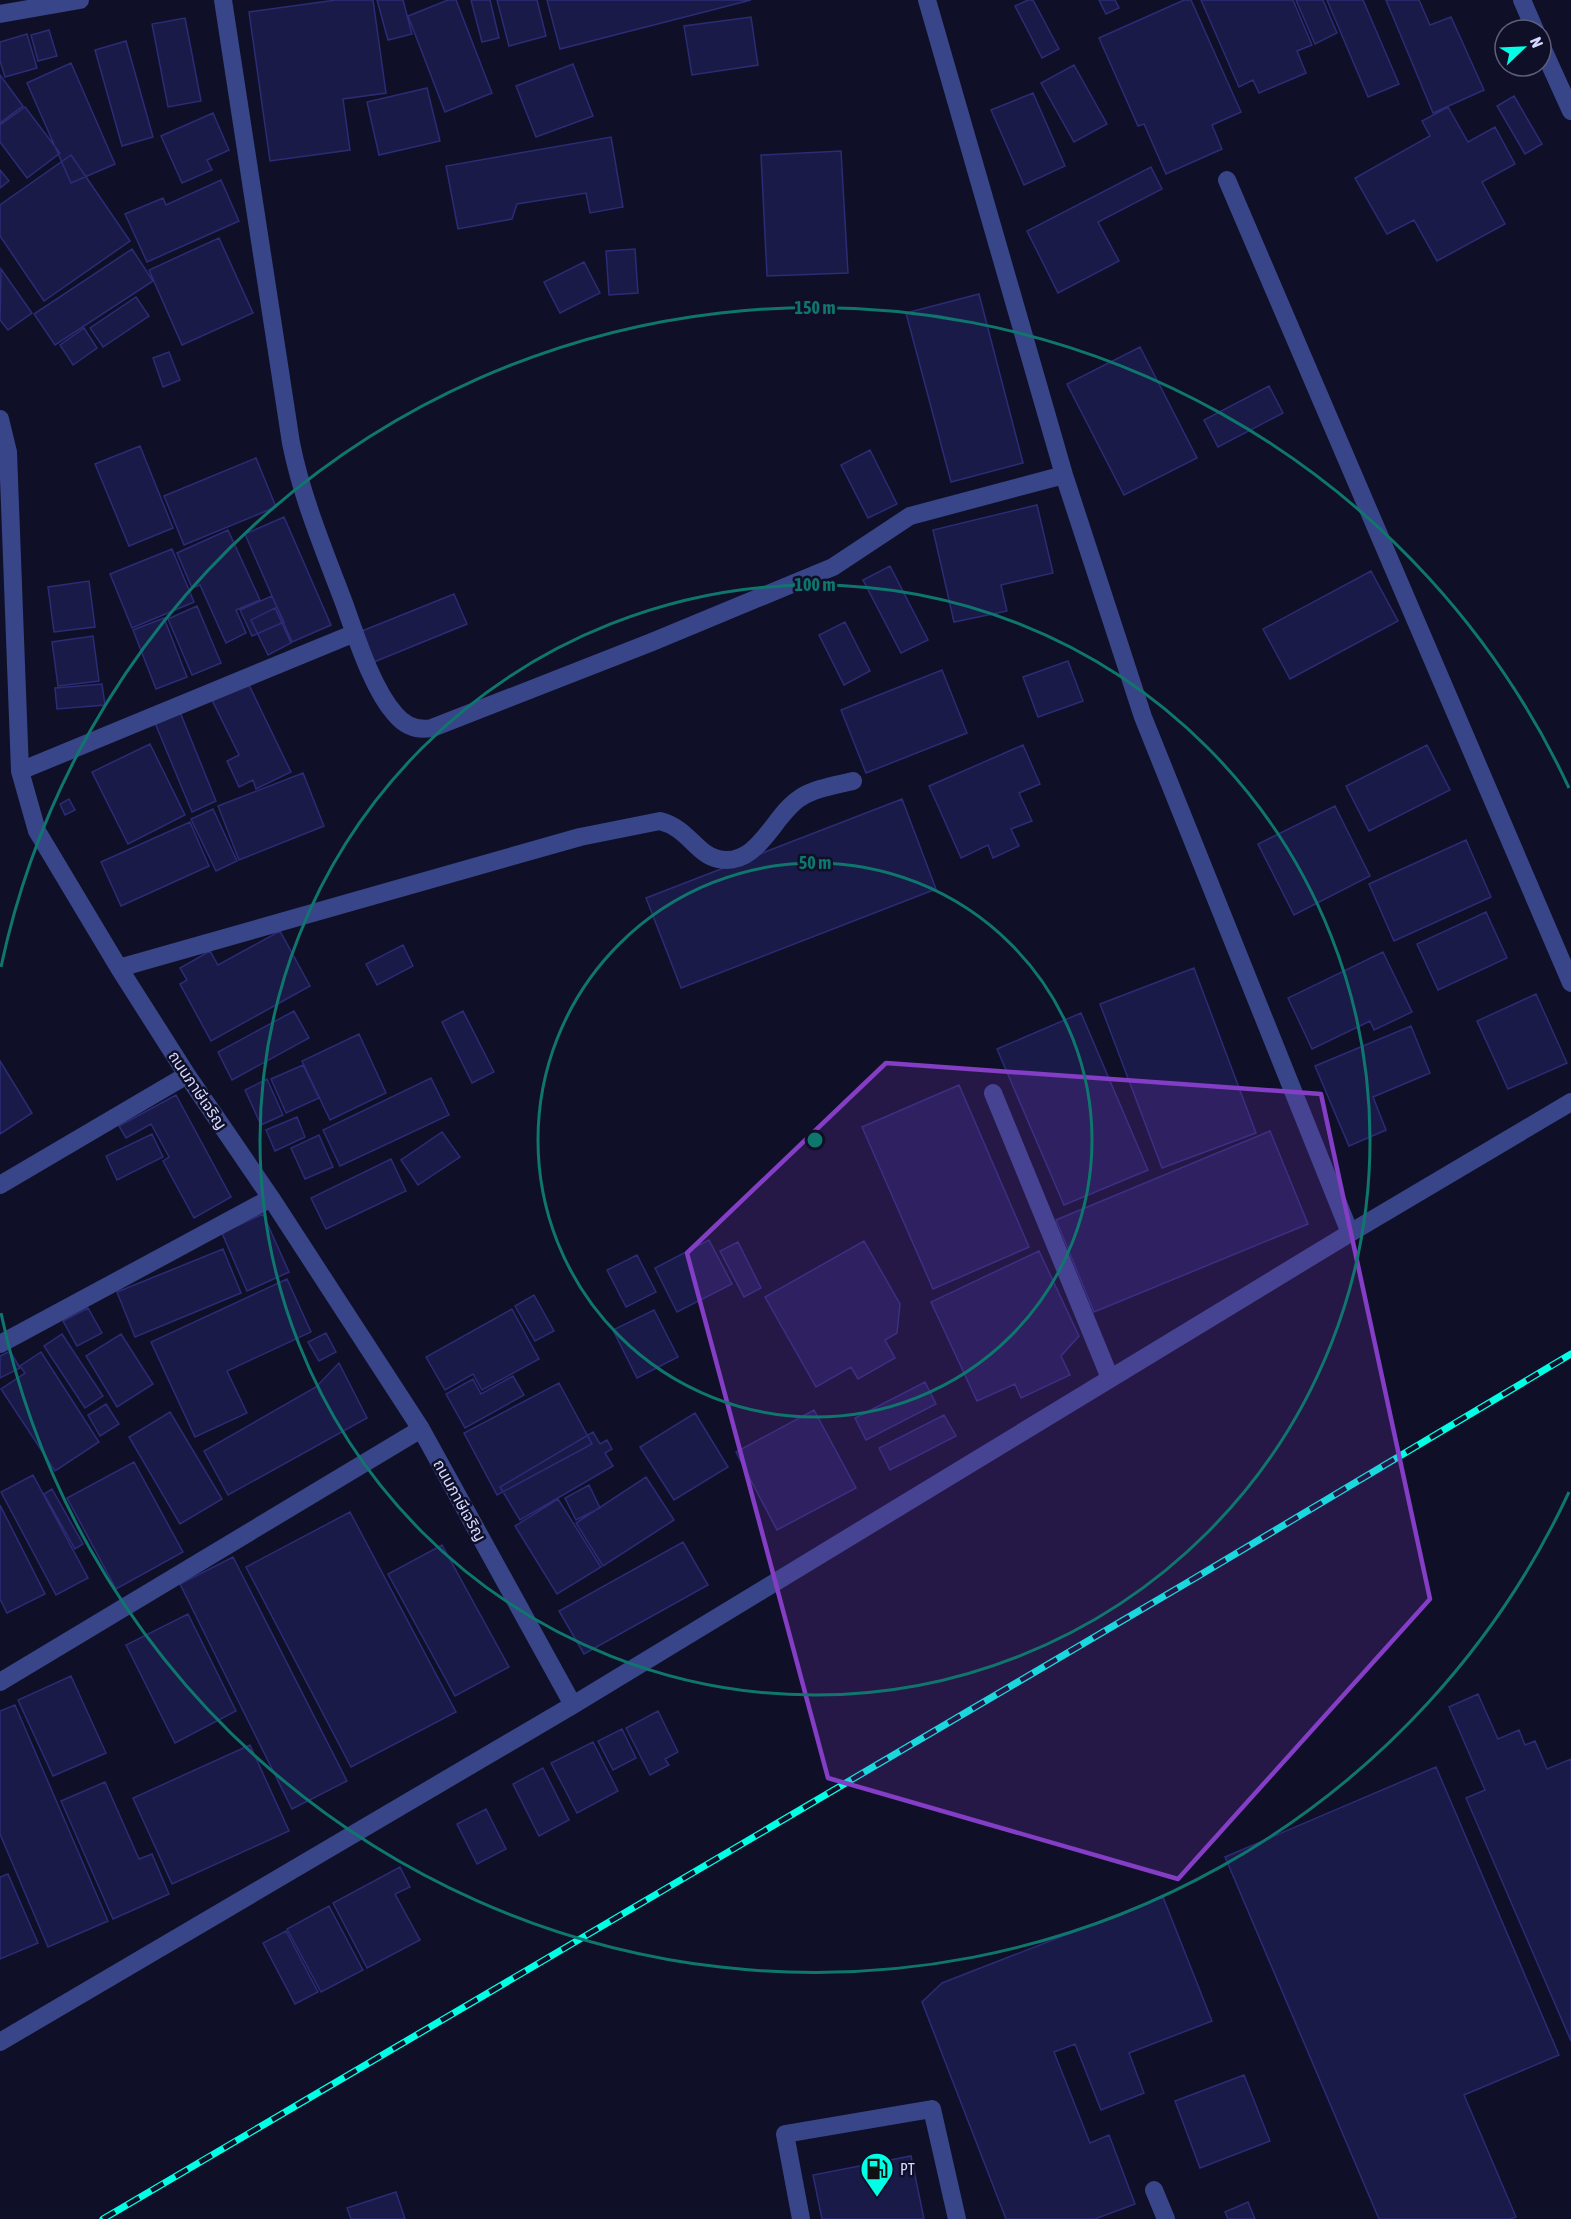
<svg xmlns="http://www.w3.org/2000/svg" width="1571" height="2219" font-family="'Asap Condensed','Noto Sans Thai',sans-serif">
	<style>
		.building { fill: #1a1a49; stroke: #2b2c75; stroke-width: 1.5 }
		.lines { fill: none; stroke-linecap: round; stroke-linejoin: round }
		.minor { stroke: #384588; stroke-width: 18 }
		.rail-casing { stroke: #01ffe5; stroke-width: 7 }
		.rail { stroke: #0f0f27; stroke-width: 4.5; stroke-dasharray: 14; stroke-linecap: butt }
		.marked { fill: #843dc5; fill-opacity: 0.2; stroke: #843dc5; stroke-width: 4.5; stroke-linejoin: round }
		.ring { fill: none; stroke: #0f766e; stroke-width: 3 }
		.labels { text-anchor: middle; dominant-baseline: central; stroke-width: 5; stroke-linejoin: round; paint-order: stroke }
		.street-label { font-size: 16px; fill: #d5d8ff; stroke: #0f0f27 }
		.poi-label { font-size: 16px; fill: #d5d8ff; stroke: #0f0f27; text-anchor: start }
		.centre { fill: #0f766e; stroke: #0f0f27; stroke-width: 3 }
		.ring-label { font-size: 18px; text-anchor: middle; font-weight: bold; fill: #0f766e; stroke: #0f0f27; stroke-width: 5; stroke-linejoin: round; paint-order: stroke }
	</style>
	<rect width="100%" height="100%" fill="#0f0f27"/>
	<!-- building -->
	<path class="building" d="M336,0h37l13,93 -43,6 7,51 -80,11 -21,-149z
		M377,0h26l9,34 -24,6z
		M448,0h8l36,93 -47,19 -37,-96z
		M471,0h19l9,38 -17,4z
		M497,0h40l9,36 -37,10z
		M547,0h204l-191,49z
		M1028,0h5l26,49 -17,9 -27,-52z
		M1099,0h16l4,8 -13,6z
		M1184,0h7l50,112 -29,13 10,24 -56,25 -22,-50 -6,2 -39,-88z
		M1201,0h92l19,45 -15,6 9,22 -47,20 -6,-13 -14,7z
		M1296,0h27l14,33 -22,11z
		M1327,0h36l36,84 -31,13z
		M1386,0h33l11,25 21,-8 33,73 -51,23z
		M751,17l7,48 -66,10 -8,-49z
		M185,18l16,83 -33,6 -16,-83z
		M49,30l8,26 -19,5 -7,-26z
		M27,34l10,34 -32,9 -5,-16v-19z
		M126,41l27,96 -31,9 -27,-96z
		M71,63l44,101 -44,19 -44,-100z
		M573,64l20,52 -57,21 -20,-51z
		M1074,65l33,59 -33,18 -33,-59z
		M0,75l23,31 -23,17z
		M427,88l13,53 -61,14 -12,-53z
		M1033,93l32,73 -41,19 -33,-75z
		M1514,96l28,48 -17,10 -28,-48z
		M25,107l35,46 -33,25 -27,-36v-17z
		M1448,107l20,35 27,-15 20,37 -33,18 23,42 -68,37 -23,-41 -27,14 -32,-56 75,-42 -8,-15z
		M213,113l16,37 -22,10 5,10 -30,13 -21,-47z
		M611,137l12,70 -33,6 -4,-20 -69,11 -5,15 -54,10 -12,-63z
		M841,151l7,122 -81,3 -6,-121z
		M71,155l59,86 -86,60 -44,-65v-31z
		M1151,167l11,22 -64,33 21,39 -61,32 -31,-62z
		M0,170l9,11 -9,7z
		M221,180l18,41 -92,41 -22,-48 38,-16 3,7z
		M219,238l34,75 -71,32 -33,-75z
		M132,249l21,32 -98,64 -21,-31z
		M635,249l3,44 -29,2 -3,-44z
		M584,262l16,31 -40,20 -16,-31z
		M1,269l31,44 -24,17 -8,-10z
		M979,294l44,169 -72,19 -45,-169z
		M136,297l13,19 -46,31 -13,-19z
		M84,328l13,20 -24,17 -13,-20z
		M1140,347l57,111 -73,37 -57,-111z
		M169,352l11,28 -17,7 -10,-29z
		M1269,386l14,27 -65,34 -14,-27z
		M140,446l33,82 -44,18 -34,-82z
		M870,450l27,54 -29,14 -27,-53z
		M256,458l20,49 -92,38 -20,-49z
		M1037,505l16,68 -52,12 6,26 -53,11 -21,-92z
		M284,517l47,108 -39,17 -47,-108z
		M228,530l32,70 -24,10 10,23 -20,10 -26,-58 -8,3 -15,-35z
		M172,549l22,53 -62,26 -22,-54z
		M890,566l38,74 -27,13 -38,-73z
		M1371,571l27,50 -108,58 -27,-50z
		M89,581l6,46 -41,5 -6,-45z
		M454,594l13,30 -93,38 -12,-31z
		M272,596l12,26 -32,14 -12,-26z
		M197,606l24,57 -29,12 -24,-56z
		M275,608l16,35 -23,12 -17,-35z
		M164,618l23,59 -31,12 -23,-59z
		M845,622l25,49 -26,14 -25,-50z
		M93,636l6,45 -41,5 -6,-44z
		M1068,661l15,40 -45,16 -15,-40z
		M942,670l25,63 -101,40 -25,-63z
		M248,683l43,89 -35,17 -3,-9 -14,7 -12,-26 12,-6 -27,-55z
		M102,684l3,21 -48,4 -2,-21z
		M180,712l36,89 -24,11 -37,-89z
		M150,744l35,71 -57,29 -36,-72z
		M1023,745l17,39 -21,9 13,28 -21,8 8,17 -26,12 -5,-13 -27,13 -32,-72z
		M1427,745l23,45 -81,41 -23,-45z
		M303,773l21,53 -85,34 -21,-54z
		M69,799l6,11 -10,5 -5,-11z
		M902,799l34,90 -255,99 -35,-90z
		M1335,806l35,70 -76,39 -36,-71z
		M213,809l24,52 -21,10 -25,-52z
		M190,822l19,44 -88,40 -20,-44z
		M1466,840l25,57 -97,44 -25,-57z
		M1486,912l21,46 -69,32 -21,-46z
		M280,931l30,55 -99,55 -31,-57 7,-4 -7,-12 30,-17 8,14z
		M403,945l10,21 -36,19 -11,-21z
		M1383,952l29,60 -38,18 -4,-9 -58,28 -24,-51z
		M1194,968l62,165 -94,35 -62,-164z
		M1536,994l31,69 -59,26 -31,-68z
		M294,1011l15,27 -77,42 -14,-28z
		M463,1011l31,61 -22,11 -30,-61z
		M1081,1013l67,157 -84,35 -67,-156z
		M1411,1026l19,47 -57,24 13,33 -37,16 -34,-80z
		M359,1034l27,59 -56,27 -28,-59z
		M0,1061l32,52 -32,21z
		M303,1065l16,33 -33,15 -15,-34z
		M431,1078l18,37 -109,51 -17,-36z
		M267,1079l16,36 -22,10 -16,-35z
		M959,1085l70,162 -96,42 -71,-162z
		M176,1095l55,102 -37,21 -31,-57 6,-4 -18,-33 -25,14 -7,-12z
		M297,1117l8,20 -30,14 -9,-21z
		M1270,1131l38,93 -214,88 -38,-92z
		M442,1132l18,25 -42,28 -17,-25z
		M152,1134l11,23 -46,23 -11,-24z
		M319,1135l14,32 -28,12 -14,-31z
		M391,1159l15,32 -80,38 -15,-31z
		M263,1214l26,58 -42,19 -25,-58z
		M709,1240l23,44 -55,28 -22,-44z
		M864,1241l36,63 -3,29 -12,7 10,18 -37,21 -7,-12 -35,20 -51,-90z
		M738,1242l23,46 -17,9 -24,-46z
		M223,1249l18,44 -106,44 -18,-45z
		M1039,1251l40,85 -18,20 9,19 -49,23 -6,-14 -38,17 -46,-99z
		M637,1255l19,37 -30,15 -19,-37z
		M287,1279l24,53 -84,39 20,42 -52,24 -44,-95z
		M534,1295l20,36 -19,10 -20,-35z
		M88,1308l14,25 -25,13 -14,-25z
		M512,1309l27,50 -57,31 -9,-16 -28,16 -19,-33z
		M654,1310l24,47 -41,21 -24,-48z
		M326,1333l10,19 -17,9 -11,-19z
		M62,1334l41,62 -18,12 -41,-62z
		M121,1334l32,50 -36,23 -31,-51z
		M10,1351l10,17 -20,10v-22z
		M41,1352l58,90 -44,29 -54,-82 24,-16 -5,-7z
		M339,1363l28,55 -139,77 -24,-44 112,-64z
		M513,1376l11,19 -59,33 -19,-34 27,-15 8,15z
		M925,1382l11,22 -70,36 -11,-22z
		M559,1383l33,61 -95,51 -33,-62z
		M106,1404l13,20 -19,12 -12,-21z
		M814,1410l42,78 -79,42 -41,-78z
		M170,1412l52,87 -42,25 -51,-87z
		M695,1413l33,54 -54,33 -34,-53z
		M944,1415l12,21 -66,34 -11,-22z
		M593,1432l7,12 7,-4 5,9 -7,4 8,13 -93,54 -20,-33z
		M134,1462l49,90 -67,37 -49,-91z
		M33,1475l55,103 -32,17 -55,-103z
		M646,1477l28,43 -71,46 -27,-43z
		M589,1485l11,23 -24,12 -11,-22z
		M52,1489l31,55 -8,5 -31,-55z
		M558,1499l43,68 -44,27 -42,-68z
		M0,1505l45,89 -38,19 -7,-14z
		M350,1512l106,200 -105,55 -105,-200z
		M683,1542l25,43 -124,69 -25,-43z
		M442,1545l67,122 -54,29 -67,-122z
		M233,1557l114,224 -55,28 -112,-225z
		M188,1614l48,97 -61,32 -49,-98z
		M71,1676l35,77 -53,23 -35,-76z
		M1478,1694l20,45 21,-9 6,15 10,-4 12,28 24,-10v282l-105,-243 19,-8 -36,-83z
		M15,1705l93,216 -60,26 -48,-113v-123z
		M658,1711l20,41 -13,7 4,6 -19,10 -24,-47z
		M622,1729l14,29 -23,12 -15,-29z
		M593,1742l25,49 -41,22 -26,-50z
		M250,1745l39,86 -117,53 -39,-86z
		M1436,1767l123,288 -95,40 52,122 -6,2h-131l-154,-362z
		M543,1768l26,52 -30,16 -26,-52z
		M105,1782l34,77 13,-5 17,40 -56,25 -52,-118z
		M486,1809l20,40 -29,15 -20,-40z
		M400,1867l10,20 -15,7 25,46 -53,28 -34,-65z
		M8,1874l30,69 -38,16v-82z
		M1163,1897l49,124 -83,32 15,40 -43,17 -26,-66 -21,8 36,91 19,-8 26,69 -40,15h-89l-84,-217 20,-19z
		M329,1906l34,64 -42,22 -34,-63z
		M286,1931l32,61 -23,12 -32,-61z
		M1244,2075l26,66 -70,27 -25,-67z
		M911,2156l13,63h-102l-9,-44z
		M396,2192l9,27h-54l-4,-11z
		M1248,2202l7,17h-27l-3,-7z"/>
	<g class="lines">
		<!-- minor -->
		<path class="minor" d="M223,0l68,443c11,55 33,107 53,160 12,33 28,85 51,111 10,12 22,17 37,14l220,-86 181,-75 77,-51 154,-41
			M927,0l137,475 79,242 207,516
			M1522,0l13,30
			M0,14l80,-14
			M1541,45l30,66
			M1227,180l344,803
			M0,419l8,33 12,319 17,60 82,137 68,107 84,123 150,231 152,276
			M20,771l335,-138
			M119,968l461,-131 80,-16c28,7 36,33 58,38 40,9 55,-44 82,-61 15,-10 37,-13 53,-17
			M993,1093l117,285
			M0,1185l187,-110
			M0,1344l271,-146
			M0,1682l421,-253
			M0,2042l573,-337 777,-472 221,-131
			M1154,2190l12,29
			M801,2219l-16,-85 147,-25 25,110"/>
		<!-- rail casing -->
		<g class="rail-casing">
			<path id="rail" d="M103,2219l1092,-641 376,-224"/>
		</g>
		<!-- rail -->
		<use href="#rail" class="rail"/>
	</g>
	<!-- marked area -->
	<path class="marked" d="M886,1063l435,31 109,505 -252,280 -350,-101 -141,-525z"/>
	<!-- distance rings -->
	<g class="ring">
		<circle cx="815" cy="1140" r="277"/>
		<circle cx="815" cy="1140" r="555"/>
		<path d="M1569 1492A832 832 0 0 1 1 1313M1 967A832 832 0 0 1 1569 788"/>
	</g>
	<!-- icons -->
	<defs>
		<g id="fuel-pin" transform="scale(1.725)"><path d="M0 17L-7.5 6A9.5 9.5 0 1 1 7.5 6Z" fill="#01ffe5" stroke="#0f0f27"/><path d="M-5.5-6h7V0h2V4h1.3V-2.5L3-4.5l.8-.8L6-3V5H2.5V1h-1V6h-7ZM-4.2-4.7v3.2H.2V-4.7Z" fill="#111"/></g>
	</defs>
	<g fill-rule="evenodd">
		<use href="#fuel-pin" x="877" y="2169"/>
	</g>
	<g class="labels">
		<!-- street labels -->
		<g class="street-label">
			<text transform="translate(198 1090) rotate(56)">ถนนภาษีเจริญ</text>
			<text transform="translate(460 1500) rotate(61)">ถนนภาษีเจริญ</text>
		</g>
		<!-- poi labels -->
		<g class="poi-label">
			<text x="900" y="2169">PT</text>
		</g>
	</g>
	<circle cx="815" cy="1140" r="9" class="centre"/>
	<g class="ring-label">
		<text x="815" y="314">150 m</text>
		<text x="815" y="591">100 m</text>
		<text x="815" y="869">50 m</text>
	</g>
	<!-- north arrow -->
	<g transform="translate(1523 48) rotate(67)"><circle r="28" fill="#0f0f27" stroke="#5e5f7d" stroke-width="1.5"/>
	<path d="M0-4.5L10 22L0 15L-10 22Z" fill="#01ffe5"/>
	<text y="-9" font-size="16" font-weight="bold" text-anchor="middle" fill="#d5d8ff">N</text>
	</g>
</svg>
